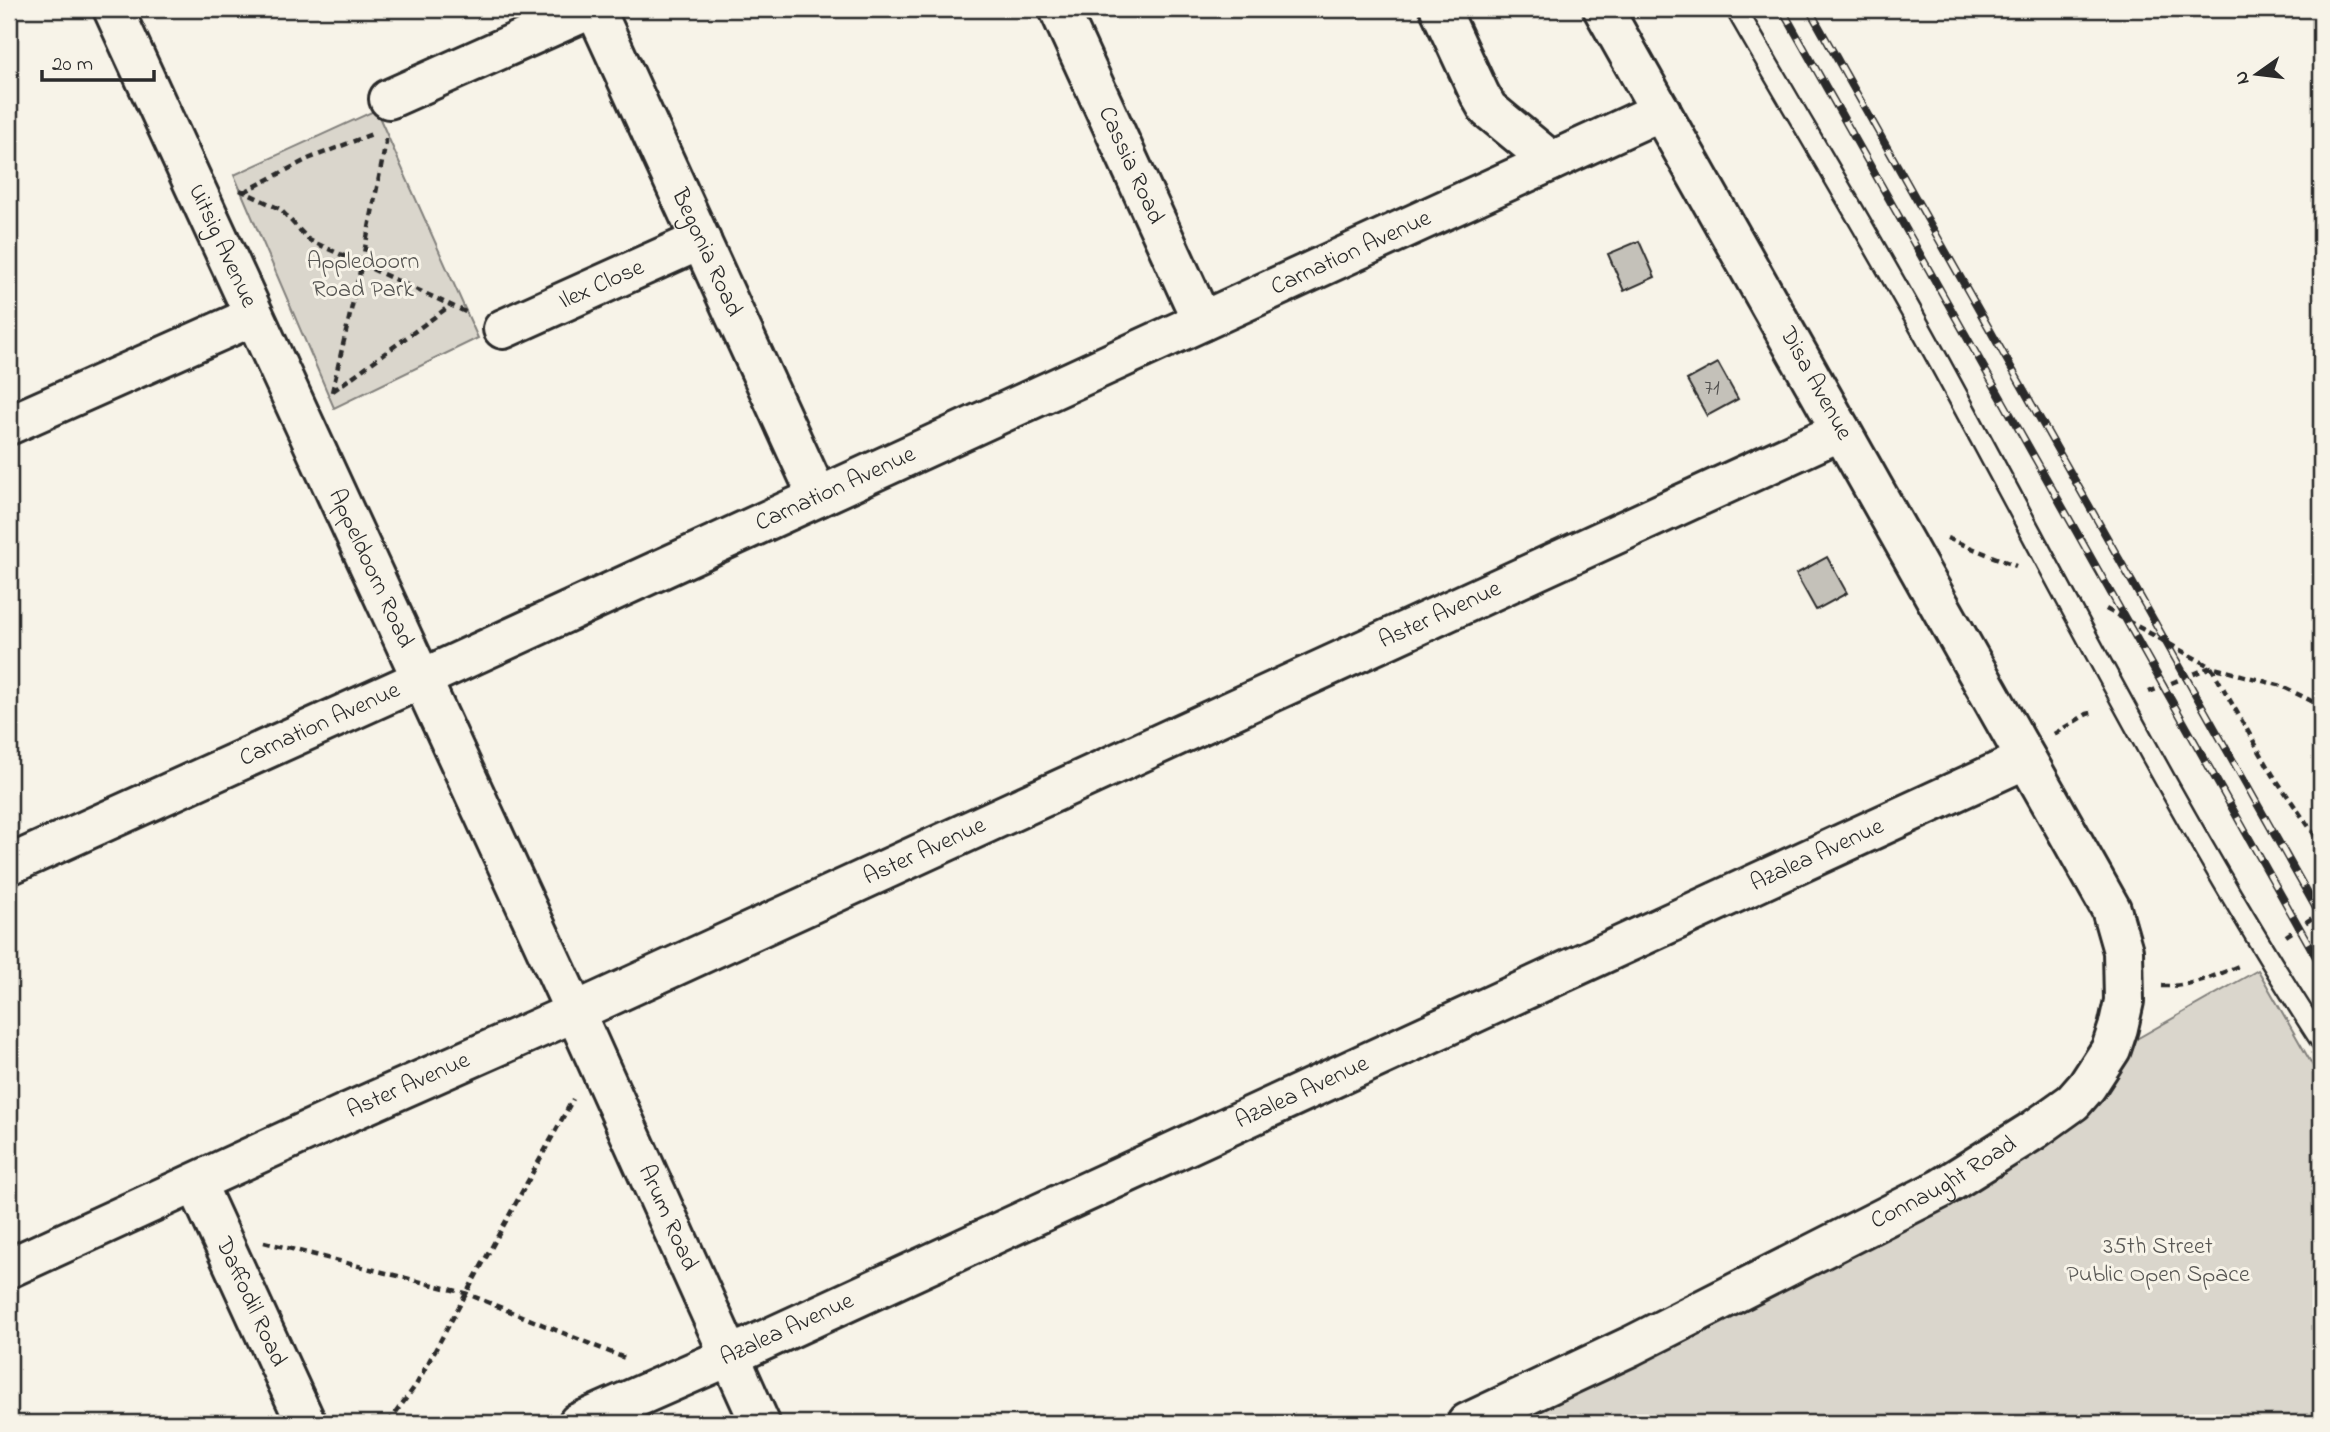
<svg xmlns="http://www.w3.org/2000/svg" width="2330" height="1432" font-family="'Indie Flower',sans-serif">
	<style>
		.green { fill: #dad6cc; stroke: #82807c; stroke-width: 2 }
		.building { fill: #c4c1b9; stroke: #2b2b2b; stroke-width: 2 }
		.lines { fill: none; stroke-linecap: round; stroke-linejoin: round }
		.lane-casing { stroke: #2b2b2b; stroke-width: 24 }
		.street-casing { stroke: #2b2b2b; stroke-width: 44 }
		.path { stroke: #2b2b2b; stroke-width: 4.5; stroke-dasharray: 7 5; stroke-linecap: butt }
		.lane { stroke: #f7f3e8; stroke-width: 19 }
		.street { stroke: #f7f3e8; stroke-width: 38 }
		.rail-casing { stroke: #2b2b2b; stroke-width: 8 }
		.rail { stroke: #f7f3e8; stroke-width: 5; stroke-dasharray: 16; stroke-linecap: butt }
		.labels { text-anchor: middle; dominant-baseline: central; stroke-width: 6; stroke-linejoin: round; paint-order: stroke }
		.number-label { font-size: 21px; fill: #51504e }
		.street-label { font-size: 24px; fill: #2b2b2b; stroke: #f7f3e8 }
		.park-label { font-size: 24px; fill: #575653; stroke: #f7f3e8 }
	</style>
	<rect width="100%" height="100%" fill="#f7f3e8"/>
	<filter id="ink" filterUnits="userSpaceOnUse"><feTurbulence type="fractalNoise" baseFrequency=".0143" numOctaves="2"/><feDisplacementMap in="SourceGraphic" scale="14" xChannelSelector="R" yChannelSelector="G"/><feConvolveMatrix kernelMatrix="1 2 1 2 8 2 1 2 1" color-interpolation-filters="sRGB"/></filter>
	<g filter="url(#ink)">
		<!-- green -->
		<path class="green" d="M376,110l102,228 -144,70 -100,-233z
			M2258,970l63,110v343h-816l446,-221 182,-161z"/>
		<!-- building -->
		<path class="building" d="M1639,241l16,36 -31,14 -16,-37z
			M1718,363l20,36 -31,17 -20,-36z
			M1827,557l20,36 -31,17 -20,-36z"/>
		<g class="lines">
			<!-- lane casing -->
			<g class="lane-casing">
				<path id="lane" d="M1736,9c67,117 138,233 202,351 125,229 242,463 383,681"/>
			</g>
			<!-- street casing -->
			<g class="street-casing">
				<g id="street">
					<path id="s1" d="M113,9l462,1003 185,411"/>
					<path id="s2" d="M595,9l223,488"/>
					<path id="s3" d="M1059,9l143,312"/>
					<path d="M1440,9l40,86 8,14 63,52"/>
					<path d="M389,99l202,-90"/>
					<path id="s4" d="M503,329l198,-89"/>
					<path d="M9,425l245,-109"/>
					<path id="s5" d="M9,865l412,-186 1240,-568"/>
					<path id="s6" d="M196,1183l110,240"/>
					<path id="s7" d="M9,1268l340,-156 226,-100 1266,-581"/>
					<path id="s8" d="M578,1423l152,-67 1296,-597"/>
					<path id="s9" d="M1467,1423l164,-77 309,-157 94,-59 39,-28 14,-16 24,-37 7,-21 6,-27 -1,-50 -12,-42 -508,-900"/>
				</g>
			</g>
			<!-- path -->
			<path class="path" d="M240,190l40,19 29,31 161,74
				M244,192l64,-33 64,-25
				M333,391l118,-86
				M332,392l30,-129 24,-121 -2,-8
				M1947,538l69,28
				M2106,609l105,58 62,108 48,69
				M2149,692l62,-25 71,19 39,20
				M2054,734l33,-20 8,-2
				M2286,936l35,-24
				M2162,986c28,1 53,-10 79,-21
				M264,1242l201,51 162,66
				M388,1423l28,-38 157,-286"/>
			<!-- lane -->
			<use href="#lane" class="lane"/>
			<!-- street -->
			<use href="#street" class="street"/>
			<!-- rail casing -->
			<g class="rail-casing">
				<path id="rail" d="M1782,9l539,957
					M1809,9l512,908"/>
			</g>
			<!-- rail -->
			<use href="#rail" class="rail"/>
		</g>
	</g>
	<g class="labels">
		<!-- number labels -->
		<g class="number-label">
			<text x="1712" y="389">71</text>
		</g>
		<!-- street labels -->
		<g class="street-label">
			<text stroke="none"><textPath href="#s3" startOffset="172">Cassia Road</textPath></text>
			<text stroke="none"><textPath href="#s1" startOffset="261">Uitsig Avenue</textPath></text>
			<text stroke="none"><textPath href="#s2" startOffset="268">Begonia Road</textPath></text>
			<text stroke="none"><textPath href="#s5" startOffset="1475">Carnation Avenue</textPath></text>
			<text stroke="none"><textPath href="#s4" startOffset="108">Ilex Close</textPath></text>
			<text transform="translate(1815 384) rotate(61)">Disa Avenue</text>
			<text stroke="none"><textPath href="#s5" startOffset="908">Carnation Avenue</textPath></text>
			<text stroke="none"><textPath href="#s1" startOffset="616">Appeldoorn Road</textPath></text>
			<text stroke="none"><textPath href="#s7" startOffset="1573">Aster Avenue</textPath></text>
			<text stroke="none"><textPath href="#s5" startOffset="341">Carnation Avenue</textPath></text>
			<text stroke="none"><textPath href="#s7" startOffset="1006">Aster Avenue</textPath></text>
			<text stroke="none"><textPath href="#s8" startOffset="1363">Azalea Avenue</textPath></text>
			<text stroke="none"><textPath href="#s7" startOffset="439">Aster Avenue</textPath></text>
			<text stroke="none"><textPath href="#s8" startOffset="796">Azalea Avenue</textPath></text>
			<text stroke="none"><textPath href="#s9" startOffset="534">Connaught Road</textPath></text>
			<text stroke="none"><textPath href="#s1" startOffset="1330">Arum Road</textPath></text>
			<text stroke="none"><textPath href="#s6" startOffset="131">Daffodil Road</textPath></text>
			<text stroke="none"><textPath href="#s8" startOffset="229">Azalea Avenue</textPath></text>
		</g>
		<!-- park labels -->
		<g class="park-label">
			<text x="363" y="262">Appledoorn<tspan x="363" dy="28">Road Park</tspan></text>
			<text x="2158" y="1247">35th Street<tspan x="2158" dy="28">Public Open Space</tspan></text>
		</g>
	</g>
	<!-- margin -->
	<rect width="2330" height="1432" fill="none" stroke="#f7f3e8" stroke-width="35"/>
	<rect x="18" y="18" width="2295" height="1397" fill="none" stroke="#2b2b2b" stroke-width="2.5" filter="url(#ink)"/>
	<!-- north arrow -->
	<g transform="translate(2257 74) rotate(256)" stroke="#f7f3e8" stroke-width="5" paint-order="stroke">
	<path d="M0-5L12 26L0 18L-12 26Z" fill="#2b2b2b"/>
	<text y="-10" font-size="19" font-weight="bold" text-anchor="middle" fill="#2b2b2b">N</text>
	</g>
	<!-- scale -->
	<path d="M42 70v10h112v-10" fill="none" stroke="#2b2b2b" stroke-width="3.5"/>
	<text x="52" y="70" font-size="21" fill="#2b2b2b" stroke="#f7f3e8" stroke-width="5" paint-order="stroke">20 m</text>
</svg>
